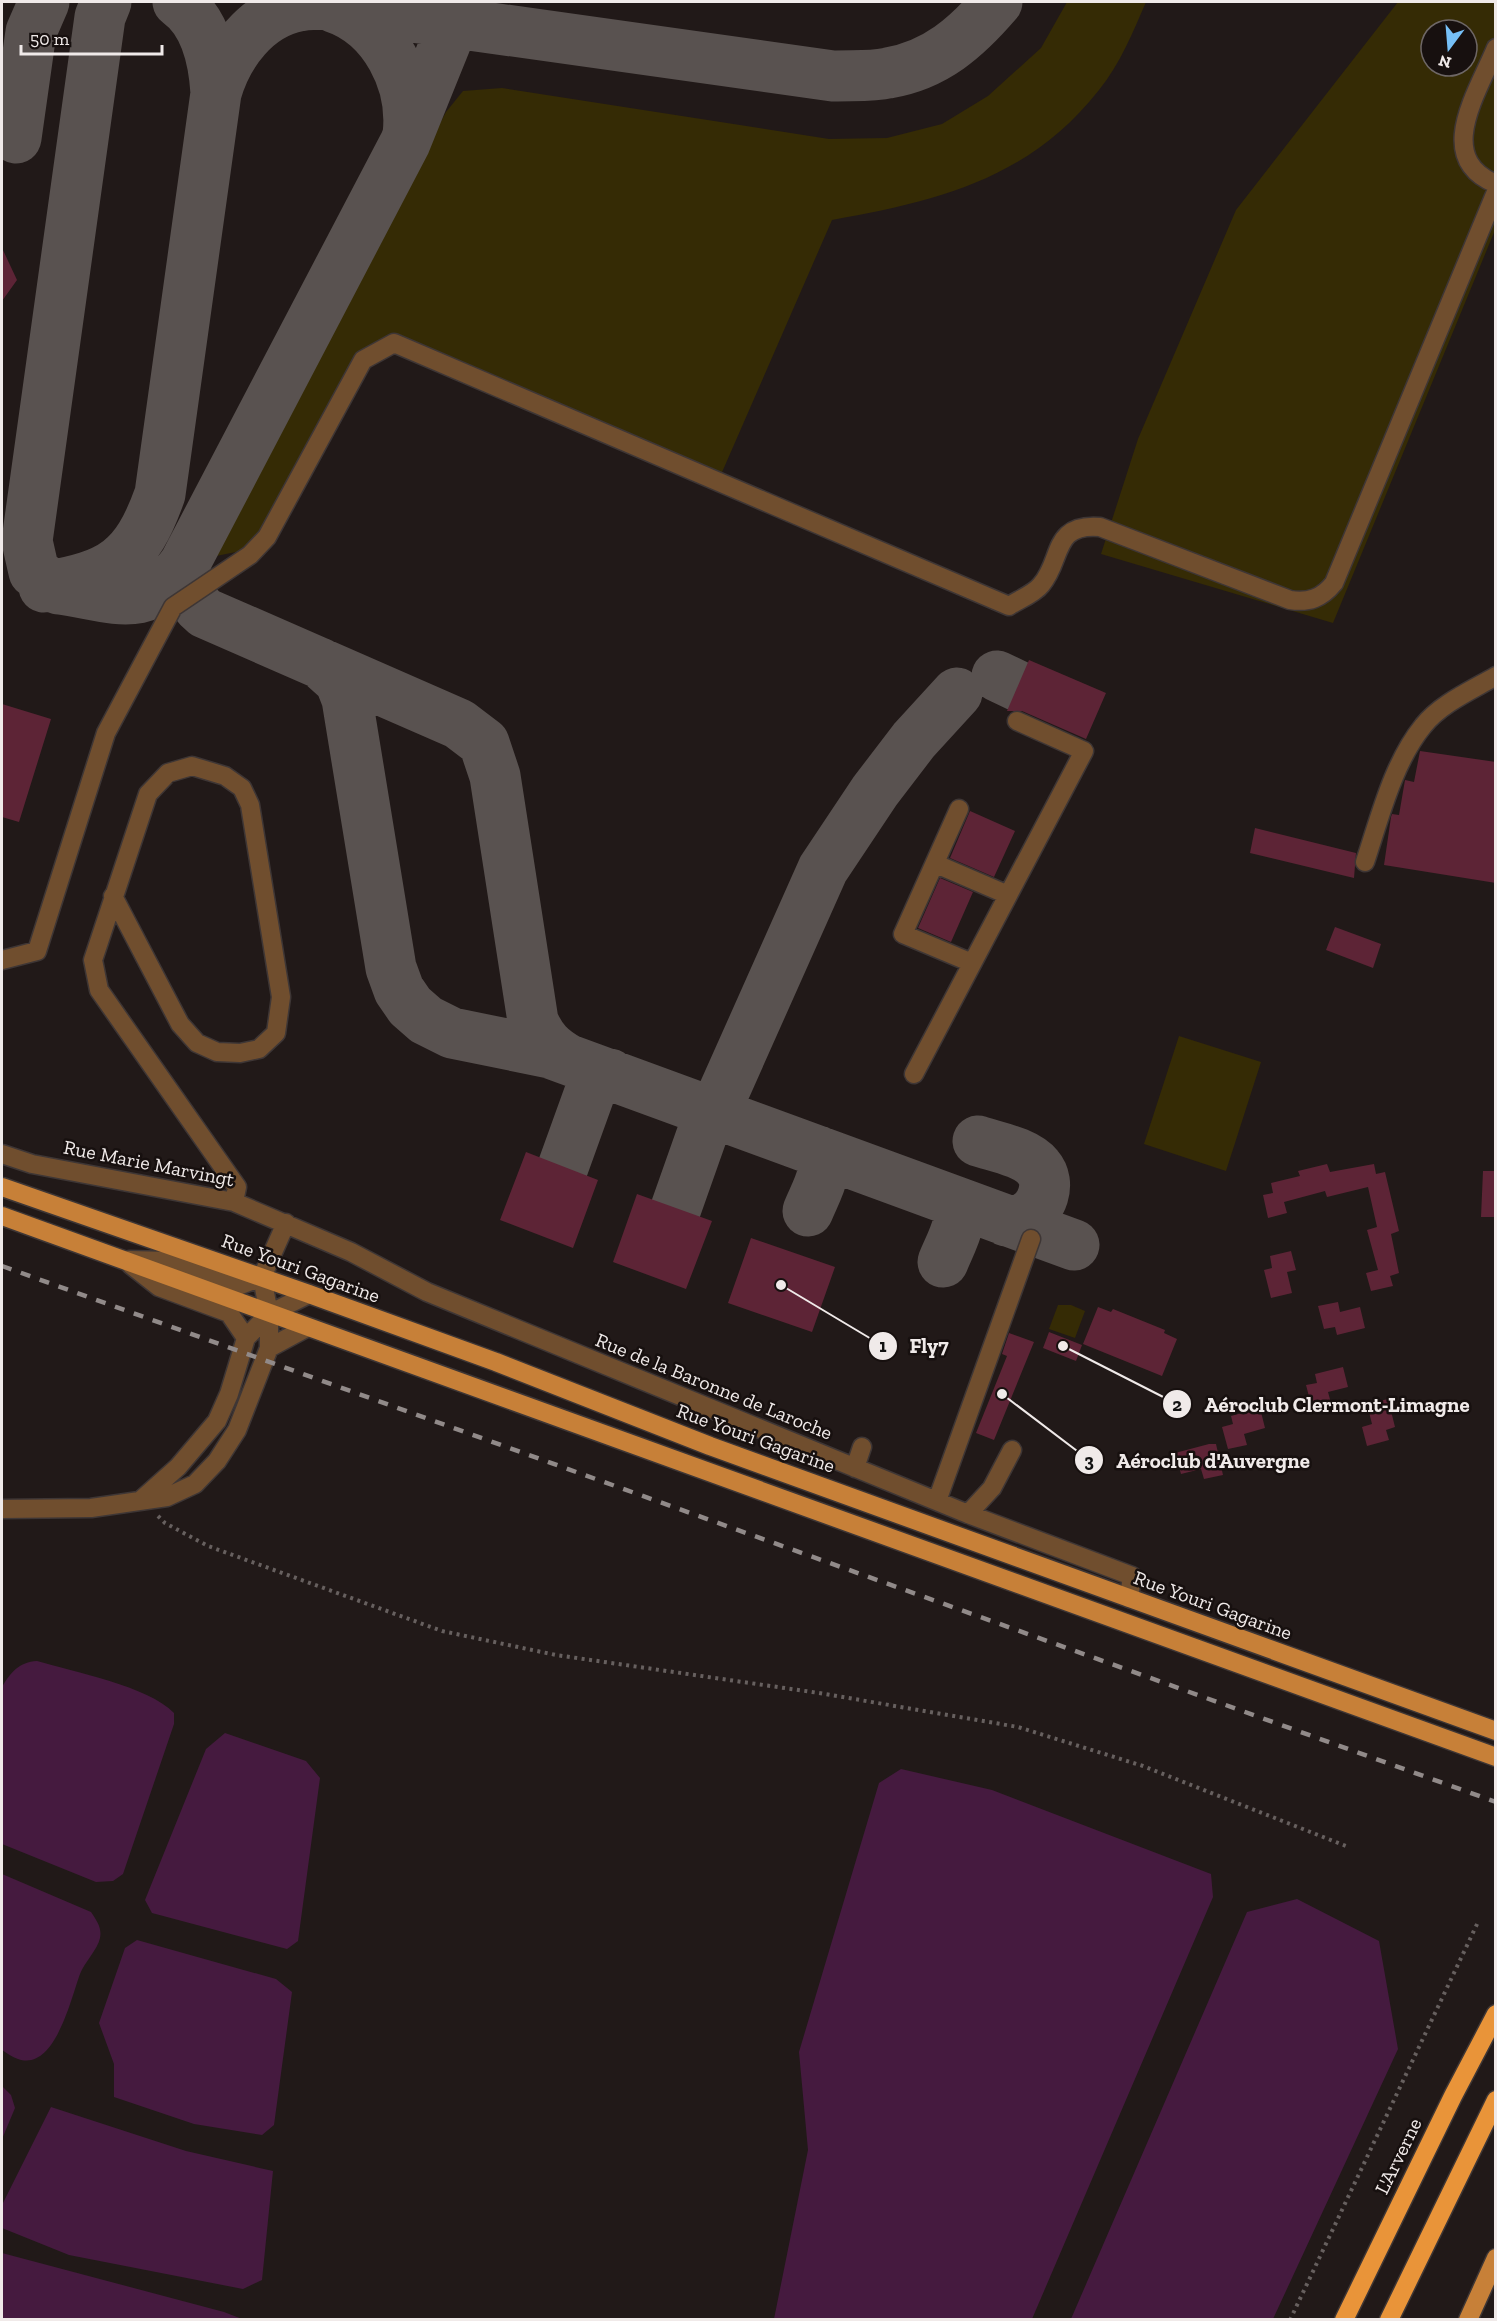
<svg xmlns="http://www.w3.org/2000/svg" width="1497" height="2321" font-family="'Zilla Slab',serif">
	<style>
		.green { fill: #352b05; fill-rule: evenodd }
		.water { fill: #451a3f }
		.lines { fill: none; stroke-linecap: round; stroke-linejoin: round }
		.taxiway { stroke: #595250; stroke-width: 51 }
		.building { fill: #5d2436 }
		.minor-casing { stroke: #3e3635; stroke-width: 21 }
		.major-casing { stroke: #3e3635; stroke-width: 21 }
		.highway-casing { stroke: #3e3635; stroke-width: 21 }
		.path { stroke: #67605f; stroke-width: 4; stroke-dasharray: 3 4.5; stroke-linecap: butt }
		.minor { stroke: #704e2e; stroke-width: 18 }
		.major { stroke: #c78038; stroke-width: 18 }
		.highway { stroke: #e99439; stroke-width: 18 }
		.rail { stroke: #918a89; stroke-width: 4.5; stroke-dasharray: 10 10; stroke-linecap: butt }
		.labels { text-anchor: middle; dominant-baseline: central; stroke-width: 5; stroke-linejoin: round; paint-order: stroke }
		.street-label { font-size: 20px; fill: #f0eae9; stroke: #17100f }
		.leader { fill: none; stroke: #f0eae9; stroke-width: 2 }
		.callout-dot { fill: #f0eae9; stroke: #17100f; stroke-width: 2 }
		.mark-label { font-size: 18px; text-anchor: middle; font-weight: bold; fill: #111 }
		.callout-label { font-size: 21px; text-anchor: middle; font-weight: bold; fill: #f0eae9; stroke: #17100f; stroke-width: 5; stroke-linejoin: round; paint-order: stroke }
	</style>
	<rect width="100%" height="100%" fill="#211918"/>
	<!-- green -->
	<path class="green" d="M1067,2h79c-13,30 -26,62 -47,88 -70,89 -161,111 -267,130l-116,266 -337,-142 -113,202 -55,11 235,-445 17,-21 39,-3 327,51 58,-1 55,-14 46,-28 53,-48z
		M1398,2h97v228l-162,393 -232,-69 37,-115 98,-229zM1431,30h36v36h-36z
		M1179,1036l82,26 -35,109 -82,-27z
		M1058,1305h13l14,6 -10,27 -26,-9z"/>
	<!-- water -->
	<path class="water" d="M37,1661c37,11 111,25 137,52v11l-51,150 -10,7 -17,1 -94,-38v-157c9,-15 17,-25 35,-26z
		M225,1733l81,28 14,17 -22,163 -11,8 -135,-36 -7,-13 61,-151z
		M901,1769l91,21 219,84 2,23 -181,422h-258l34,-169 -9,-98 80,-269z
		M2,1874l89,38c6,9 11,16 9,26 -2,11 -16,25 -20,36 -9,24 -25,98 -62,85 -6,-2 -11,-6 -16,-9z
		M1297,1899l82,42 19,108 -125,270h-202l176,-407z
		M137,1940l139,39 16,13 -18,133 -12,10 -68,-11 -80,-27v-33l-15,-41 26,-75z
		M2,2086l9,9 4,13 -13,31z
		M51,2107l135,44 87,20 -11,109 -19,9 -174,-34 -67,-27v-23z
		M2,2253l222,59 18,7h-240z"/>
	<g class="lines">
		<!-- taxiway -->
		<path class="taxiway" d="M178,2c28,20 36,59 38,91 11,-39 40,-79 83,-87 14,-3 29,-2 42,-2
			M306,2l527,74c18,-1 38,1 55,-3 48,-8 79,-36 109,-71
			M462,2l-57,141 -220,420c1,22 2,35 20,50l254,111 25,19 11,33 38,245c8,19 18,29 36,39
			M333,7c52,17 81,76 75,128
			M16,138l15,-106 13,-30
			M44,587c68,-12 92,-25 116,-93l56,-401
			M58,589l-24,-17 -7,-31 73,-524 6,-15
			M60,589c55,8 88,27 125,-26
			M320,663l20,18 7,18 44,269 8,22 11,16 16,14 26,13 98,20 524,192
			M997,676l21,10
			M697,1107l14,-1 10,-8 102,-229 52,-78 39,-51 43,-47
			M978,1141c18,6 48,11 60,26 14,16 4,43 -14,51 -5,3 -12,2 -18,3
			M563,1167l31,-86 7,-5 9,-2
			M676,1208l30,-85v-9l-9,-7
			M808,1211c6,-16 25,-46 10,-60
			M943,1262c6,-16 25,-47 11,-61"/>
	</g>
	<!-- building -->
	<path class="building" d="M2,248l15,32 -15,21z
		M1029,660l77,33 -20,46 -64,-28h-15z
		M2,704l49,15 -32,103 -17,-5z
		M1420,751l76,11v121l-112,-18 7,-48 1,-3 7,1 6,-35 9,2z
		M970,811l45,20 -21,46 -44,-19z
		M1255,828l101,25 -2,25 -104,-25z
		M940,878l33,14 -22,50 -33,-14z
		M1335,927l46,17 -8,24 -47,-18z
		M526,1152l72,28 -25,68 -73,-28z
		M1327,1164l3,8 44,-8 2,10 9,-2 14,59 -8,3 8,39 -9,3 3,10 -22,5 -5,-18 12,-3 -11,-40 10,-3 -9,-40 -41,10 -2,-6 -41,11 3,11 -19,5 -5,-23 10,-2 -2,-10 29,-7 -2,-5z
		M1483,1171h13v46h-15z
		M637,1194l75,27 -26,68 -73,-27z
		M751,1238l84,29 -23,65 -84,-29z
		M1291,1251l5,19 -9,2 5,21 -21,5 -7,-28 8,-2 -2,-12z
		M1338,1302l2,10 20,-5 5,21 -28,7 -2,-8 -11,2 -6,-23z
		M1098,1307l13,5 2,-3 52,21 -1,3 13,6 -15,37 -79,-32z
		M1049,1332l33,13 -6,16 -33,-13z
		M1009,1333l25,9 -40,98 -18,-7 31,-77 -5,-2z
		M1343,1367l5,20 -20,5 3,11 -19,5 -6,-23 11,-2 -2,-9z
		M1388,1399l7,28 -9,3 3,10 -22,6 -5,-19 10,-3 -5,-20z
		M1260,1408l5,20 -21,6 3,11 -19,4 -6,-22 11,-3 -2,-8z
		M1209,1444h7l7,31 -19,4 -3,-10 -20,5 -6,-21z"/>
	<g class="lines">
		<!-- minor casing -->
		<g class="minor-casing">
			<path id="minor" d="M1496,48c-18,44 -63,110 0,136
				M959,809l-56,125 69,29
				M1365,862c15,-45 28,-99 58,-136 17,-22 49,-36 73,-50
				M936,864l72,31
				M113,896l67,128 17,19 20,9 23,1 19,-4 17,-16 5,-36 -31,-192 -8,-17 -17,-12 -33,-10 -24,7 -20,21 -55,166 6,30 138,197 -3,15
				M2,960l35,-9 69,-218 67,-126 77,-52 17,-18 96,-177 31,-17 615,263c9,-6 25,-12 32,-21 22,-25 10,-62 59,-58l190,73c19,3 32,-2 44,-17l162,-391
				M914,1074l170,-323 -67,-30
				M2,1154l30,10 202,38 117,50 76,40 541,222 164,62 -3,22
				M129,1260l40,1 69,25 24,-9
				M131,1265l28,22 70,26 17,25
				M269,1348l37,-20
				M855,1468l7,-21
				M141,1500l37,-33 39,-46 12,-27 17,-56 23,-24 40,-20
				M937,1501l94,-262
				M2,1509l89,-1 76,-11 28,-13 22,-23 20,-31 32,-82v-34l-7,-37 24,-54
				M968,1514l24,-26 20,-38"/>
		</g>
		<!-- major casing -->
		<g class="major-casing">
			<path id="major" d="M2,1187l307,107 187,68 214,84 786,285
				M2,1216l1494,541
				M1468,2320l28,-62"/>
		</g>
		<!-- highway casing -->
		<g class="highway-casing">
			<path id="highway" d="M1344,2320l109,-224 43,-82
				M1389,2320l107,-220"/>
		</g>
		<!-- path -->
		<path class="path" d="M158,1516l7,7 43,23 234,85 114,24 263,38 199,34 125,39 203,80
			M1290,2320l189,-400"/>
		<!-- minor -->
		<use href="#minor" class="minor"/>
		<!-- major -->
		<use href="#major" class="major"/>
		<!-- highway -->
		<use href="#highway" class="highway"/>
		<!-- rail -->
		<path class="rail" d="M2,1266l1494,536"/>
	</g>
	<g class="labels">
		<!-- street labels -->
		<g class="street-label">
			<text transform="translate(149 1163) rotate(11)">Rue Marie Marvingt</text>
			<text transform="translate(301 1268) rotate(20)">Rue Youri Gagarine</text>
			<text transform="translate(714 1386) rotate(22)">Rue de la Baronne de Laroche</text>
			<text transform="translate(756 1438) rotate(20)">Rue Youri Gagarine</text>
			<text transform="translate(1213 1605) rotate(20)">Rue Youri Gagarine</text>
			<text transform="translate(1398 2156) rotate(-64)">L'Arverne</text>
		</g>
	</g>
	<!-- callouts -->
	<path class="leader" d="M781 1285L883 1346M1063 1346L1177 1404M1002 1394L1089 1460"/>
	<g class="callout-dot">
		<circle cx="781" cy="1285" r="6"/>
		<circle cx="1063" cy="1346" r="6"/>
		<circle cx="1002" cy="1394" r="6"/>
		<circle cx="883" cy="1346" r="15"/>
		<circle cx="1177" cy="1404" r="15"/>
		<circle cx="1089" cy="1460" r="15"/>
	</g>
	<g class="mark-label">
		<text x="883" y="1352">1</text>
		<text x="1177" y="1411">2</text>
		<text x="1089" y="1467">3</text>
	</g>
	<g class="callout-label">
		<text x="929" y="1353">Fly7</text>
		<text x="1337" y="1412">Aéroclub Clermont-Limagne</text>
		<text x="1213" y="1468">Aéroclub d'Auvergne</text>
	</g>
	<!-- border -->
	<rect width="1497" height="2321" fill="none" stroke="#f0eae9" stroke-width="6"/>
	<!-- north arrow -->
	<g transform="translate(1449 48) rotate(196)"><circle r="28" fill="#17100f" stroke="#6e6766" stroke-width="1.5"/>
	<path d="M0-4.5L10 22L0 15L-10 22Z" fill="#76c0f7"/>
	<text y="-9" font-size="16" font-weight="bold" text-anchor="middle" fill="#f0eae9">N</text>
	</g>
	<!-- scale -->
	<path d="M21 45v9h141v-9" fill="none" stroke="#f0eae9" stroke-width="3"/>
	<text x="30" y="45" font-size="18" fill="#f0eae9" stroke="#17100f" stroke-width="4.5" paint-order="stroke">50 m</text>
</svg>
